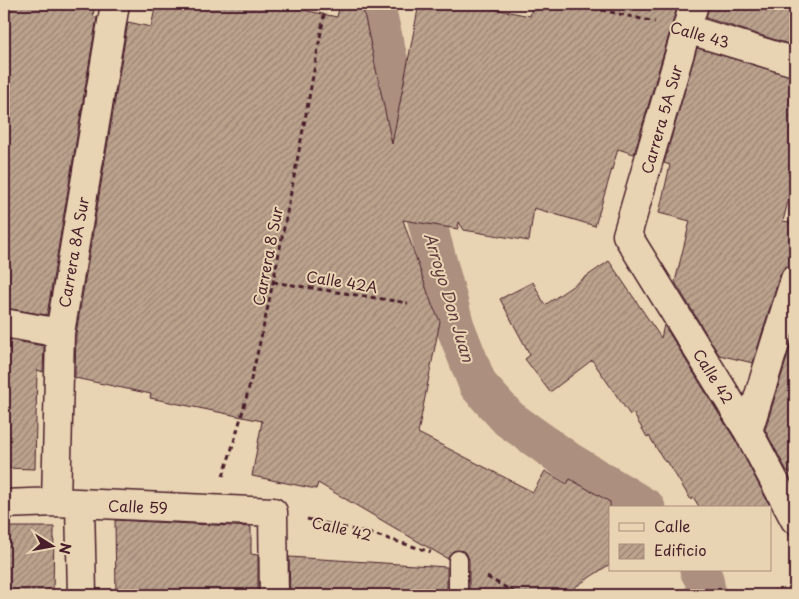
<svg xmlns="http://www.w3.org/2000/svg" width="799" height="599" font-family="'Playpen Sans',sans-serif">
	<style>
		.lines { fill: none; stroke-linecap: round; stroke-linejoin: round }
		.canal { stroke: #ac8f7f; stroke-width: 39 }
		.building { fill: url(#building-hatch); stroke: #4a1f2b }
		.lane-casing { stroke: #4a1f2b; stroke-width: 21 }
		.street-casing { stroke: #4a1f2b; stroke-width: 31 }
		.path { stroke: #4a1f2b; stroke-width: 3; stroke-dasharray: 5 4; stroke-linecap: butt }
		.lane { stroke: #e8d4b2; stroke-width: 18 }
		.street { stroke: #e8d4b2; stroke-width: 28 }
		.labels { text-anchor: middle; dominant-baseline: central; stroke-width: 4; stroke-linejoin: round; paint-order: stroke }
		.street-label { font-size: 15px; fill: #4a1f2b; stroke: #e8d4b2 }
		.water-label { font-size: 16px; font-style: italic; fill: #623b40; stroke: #e8d4b2 }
	</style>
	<defs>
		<pattern id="building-hatch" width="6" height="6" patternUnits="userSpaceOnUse" patternTransform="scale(1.25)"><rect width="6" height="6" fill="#bba28d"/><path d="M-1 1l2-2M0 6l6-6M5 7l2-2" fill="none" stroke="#9a8373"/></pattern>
	</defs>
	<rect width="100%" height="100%" fill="#e8d4b2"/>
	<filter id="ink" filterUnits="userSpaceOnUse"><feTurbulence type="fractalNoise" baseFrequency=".02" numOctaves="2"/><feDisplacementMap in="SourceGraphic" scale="10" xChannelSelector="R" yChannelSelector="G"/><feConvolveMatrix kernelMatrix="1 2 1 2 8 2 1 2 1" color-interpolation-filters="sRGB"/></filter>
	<g filter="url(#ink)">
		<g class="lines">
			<!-- canal -->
			<path class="canal" d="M375,4l57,237 23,85 23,59 31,34 59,42 78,47
				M699,570l5,9 3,16"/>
		</g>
		<!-- building -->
		<path class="building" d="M4,4h91l-2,12 4,1 -50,298 -43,-7z
			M156,4h118l63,13 3,-13h22l30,140 27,-140h50l61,12 3,-12h145l-44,150 -16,-5 -23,77 -61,-18 -5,33 -65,-11 -5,-8 -1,7 -55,-9 29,85 8,16 -22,112 115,59 12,-21 22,13 3,-5 40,23v62l-47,31h-94v-35l-2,-6 -4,-3h-10l-5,8 -130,-76 -2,6 -64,-13 10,-55 -112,-23 1,-4 -76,-16 1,-44 52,-312 23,5z
			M709,4h86v42l-89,-28z
			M697,48l98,29v97l-12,47 12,2v41l-10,3 -5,7 -27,89 -34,-8 -44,-73 15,-61 -31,-8 11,-48 -6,-2z
			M609,261l52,77 3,-13 73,118 34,65h-71l-7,-11 -2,3 -24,-39 -2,1 -16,-26 -2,1 -14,-24 -3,2 -38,-55 -42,32 -25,-33 5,-4 -30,-56 33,-17 12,23z
			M795,331v143l-8,-3 -22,-41z
			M4,339l40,7 -1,26 -6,-2 -2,99 -31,-1z
			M115,520l136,7v27l7,1v40h-142z
			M4,527h50l-1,68h-49z
			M289,557l158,10v28h-157z"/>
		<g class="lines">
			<!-- lane casing -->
			<g class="lane-casing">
				<path id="lane" d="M458,560v35"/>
			</g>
			<!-- street casing -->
			<g class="street-casing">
				<path id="street" d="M694,4l-67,231 121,196 47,89
					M687,29l108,33
					M4,323l56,10
					M748,431l47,-152
					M56,502l4,-169 55,-329
					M4,504l52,-2 217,10 1,83
					M80,504l2,91"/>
			</g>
			<!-- path -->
			<path class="path" d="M575,4l80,18
				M273,282l135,21
				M223,476c24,-71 40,-145 55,-218 17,-85 33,-169 48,-254
				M307,519l69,16 55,17
				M487,577l32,18"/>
			<!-- lane -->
			<use href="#lane" class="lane"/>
			<!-- street -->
			<use href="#street" class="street"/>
		</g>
	</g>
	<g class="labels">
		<!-- street labels -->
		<g class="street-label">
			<text transform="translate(700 34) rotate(16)">Calle 43</text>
			<text transform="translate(661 119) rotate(-74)">Carrera 5A Sur</text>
			<text transform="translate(73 252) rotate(-80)">Carrera 8A Sur</text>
			<text transform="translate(267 256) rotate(-79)">Carrera 8 Sur</text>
			<text transform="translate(342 281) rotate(9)">Calle 42A</text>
			<text transform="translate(714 376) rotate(58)">Calle 42</text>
			<text transform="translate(138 506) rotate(2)">Calle 59</text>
			<text transform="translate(342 528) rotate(13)">Calle 42</text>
		</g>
		<!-- water labels -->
		<g class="water-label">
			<text transform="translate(450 297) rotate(73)">Arroyo Don Juan</text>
		</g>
	</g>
	<!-- margin -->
	<rect width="799" height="599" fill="none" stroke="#e8d4b2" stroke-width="20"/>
	<rect x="10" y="10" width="779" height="579" fill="none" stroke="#4a1f2b" stroke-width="2" filter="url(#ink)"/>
	<!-- legend -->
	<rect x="609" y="506" width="162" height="65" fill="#e8d4b2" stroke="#a98c7c"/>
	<rect x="619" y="523" width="25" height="8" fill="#e8d4b2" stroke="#a98c7c"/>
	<text x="654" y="532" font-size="15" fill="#4a1f2b">Calle</text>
	<rect x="619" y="544" width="25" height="15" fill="url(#building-hatch)" stroke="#a98c7c"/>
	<text x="654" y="556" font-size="15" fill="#4a1f2b">Edificio</text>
	<!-- north arrow -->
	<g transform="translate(52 546) rotate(101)" stroke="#e8d4b2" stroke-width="4" paint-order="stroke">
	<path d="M0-4L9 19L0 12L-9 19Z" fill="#4a1f2b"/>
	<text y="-8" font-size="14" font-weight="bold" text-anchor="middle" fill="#4a1f2b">N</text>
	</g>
</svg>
